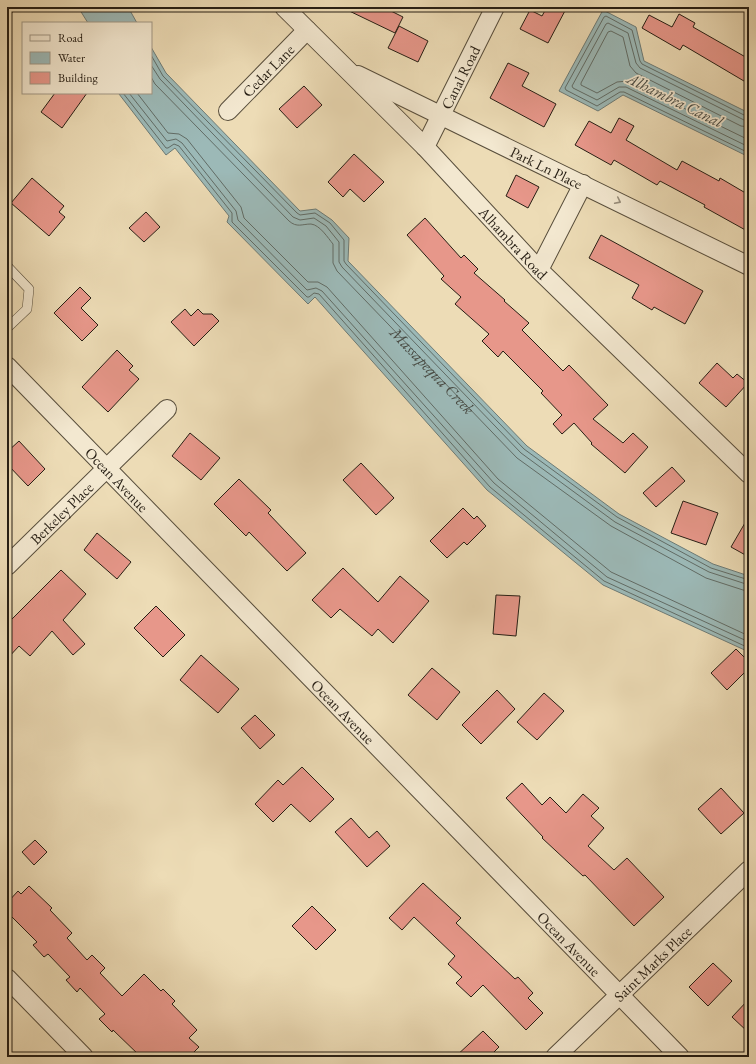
<svg xmlns="http://www.w3.org/2000/svg" width="756" height="1064" font-family="'EB Garamond',serif">
	<style>
		.water { fill: #9cb9b7; stroke: #6d7b76 }
		.lines { fill: none; stroke-linecap: round; stroke-linejoin: round }
		.shore { stroke: #616c66; stroke-width: 1 }
		.building { fill: #e7978a; stroke: #261e14 }
		.lane-casing { stroke: #584e3c; stroke-width: 10 }
		.street-casing { stroke: #584e3c; stroke-width: 20 }
		.lane { stroke: #f3e8d0; stroke-width: 9 }
		.street { stroke: #f3e8d0; stroke-width: 18 }
		.oneway { stroke: #978d7b }
		.labels { text-anchor: middle; dominant-baseline: central; stroke-width: 3.5; stroke-linejoin: round; paint-order: stroke }
		.street-label { font-size: 15px; fill: #261e14; stroke: #f3e8d0 }
		.water-label { font-size: 16px; font-style: italic; fill: #494c45; stroke: #f3e8d0 }
	</style>
	<rect width="100%" height="100%" fill="#eddcb6"/>
	<filter id="stains"><feTurbulence type="fractalNoise" baseFrequency=".005" numOctaves="4"/><feColorMatrix values="0 0 0 0 .2 0 0 0 0 .09 0 0 0 0 .02 0 0 0 .5 -.17"/></filter>
	<radialGradient id="worn" r=".72"><stop offset=".6" stop-color="#630" stop-opacity="0"/><stop offset="1" stop-color="#630" stop-opacity=".3"/></radialGradient>
	<!-- water -->
	<path class="water" d="M78,7h50l9,16h-49z
		M603,10l33,17 8,34 105,52v44l-126,-62 -25,16 -39,-20z
		M151,47l15,26 134,138 16,-2 16,11 17,18 -1,23 179,185 92,68 94,50 36,12v76l-146,-67 -116,-95 -172,-193 -7,7 -81,-82 2,-6 -54,-68 -9,7 -47,-61 32,-1z"/>
	<g class="lines">
		<!-- shore -->
		<g class="shore">
			<path d="M151,55l12,21 134,137 3,2 15,-2 15,10 14,17v21l2,3 178,185 93,68 94,51 38,12"/>
			<path d="M151,65l9,14 133,138 7,3 14,-2 12,8 13,16v20l3,5 179,186 94,69 94,50 40,13"/>
			<path id="s1" d="M151,77l4,7 134,137c8,7 13,3 22,3 9,1 17,14 22,20v19l4,8 180,187 94,68 95,52 37,12 6,1"/>
			<path d="M123,93l43,55h2l6,-4 5,2 53,67v9l75,75h2l5,-4 5,1 171,193 114,94 145,67"/>
			<path d="M129,93l38,48 9,-2 6,4 54,68 2,9 69,70 9,-2 6,3 172,192 113,94 142,65"/>
			<path d="M137,93l31,40 11,1 8,5 54,68 3,11 64,64h10l9,5 171,192 113,93 138,64"/>
			<path d="M749,116h-3l-104,-52 -2,-3 -8,-31 -26,-14 -2,1 -39,71 1,2 31,16 23,-14h4l125,61"/>
			<path d="M749,121l-5,-1 -104,-52 -4,-5 -8,-30 -20,-10 -2,1 -34,62 1,2 24,12 22,-13h7l123,60"/>
			<path d="M749,127l-8,-1 -105,-53 -6,-7 -7,-29 -12,-6 -3,1 -27,51v2l16,8 20,-11 11,-1 121,59"/>
		</g>
	</g>
	<!-- building -->
	<path class="building" d="M341,7h42l20,10 -8,16z
		M547,7h20l-19,36 -28,-14 10,-19 12,6z
		M679,14l16,9 -2,4 56,32v25l-66,-39 -3,5 -38,-22 7,-13 23,12z
		M399,26l29,15 -10,21 -30,-14z
		M508,63l21,10 -7,13 34,18 -12,23 -54,-29z
		M304,86l18,19 -25,23 -18,-19z
		M55,93h32l-25,35 -21,-16z
		M619,118l15,8 -8,14 51,30 5,-9 37,20 1,-3 29,17v37l-45,-25 1,-2 -45,-24 -3,4 -43,-25 -3,5 -36,-20 14,-24 22,12z
		M354,154l30,28 -20,20 -14,-13 -7,8 -15,-15z
		M516,175l23,12 -11,21 -22,-12z
		M32,178l32,28 -5,6 6,5 -16,19 -38,-33z
		M146,212l14,15 -16,15 -15,-14z
		M425,218l36,40 3,-3 14,14 -4,4 31,27 -1,1 25,22 -7,7 41,41 6,-6 39,40 -15,14 30,24 10,-10 15,14 -23,26 -34,-29 1,-1 -18,-20 -12,11 -9,-10 9,-9 -21,-22 2,-2 -40,-40 -5,6 -16,-16 7,-7 -34,-30 6,-7 -20,-18 3,-3 -37,-41z
		M601,235l102,56 -18,33 -31,-17 -2,3 -20,-12 7,-13 -50,-27z
		M80,287l11,11 -10,10 17,17 -16,16 -28,-28z
		M185,309l6,7 7,-7 5,5h9l7,7 -25,25 -23,-24z
		M117,350l16,16 -4,4 10,9 -31,33 -26,-25z
		M717,363l16,15 4,-4 11,9 -22,24 -27,-24z
		M190,433l30,25 -19,22 -29,-24z
		M19,441l26,28 -17,17 -21,-22v-12z
		M361,463l33,35 -18,17 -33,-35z
		M672,467l13,14 -29,26 -13,-14z
		M239,479l32,31 -3,3 38,40 -19,18 -38,-39 -3,4 -32,-32z
		M683,501l35,12 -12,32 -35,-12z
		M463,508l11,11 3,-3 9,10 -19,19 -3,-3 -17,16 -17,-17z
		M749,516v41l-18,-10z
		M97,533l34,29 -14,17 -33,-29z
		M343,568l35,34 22,-26 29,25 -36,42 -15,-14 -6,7 -32,-27 -9,9 -19,-18z
		M61,570l25,24 -23,26 22,24 -12,11 -21,-24 -22,25 -11,-10 -12,13v-35z
		M496,595l24,1 -4,40 -23,-2z
		M156,606l29,29 -22,22 -29,-29z
		M736,649l13,13v6l-22,22 -16,-17z
		M201,655l38,34 -21,24 -38,-33z
		M432,668l28,24 -23,28 -29,-25z
		M497,690l18,19 -34,35 -19,-19z
		M544,693l20,18 -27,29 -20,-18z
		M255,715l20,20 -15,14 -19,-21z
		M302,767l32,32 -24,23 -19,-18 -18,18 -18,-18 23,-24 5,5z
		M522,783l20,22 8,-8 16,16 17,-19 16,14 -8,8 13,12 -16,18 26,24 13,-12 37,39 -30,29 -49,-51 -2,1 -41,-38 1,-1 -37,-39z
		M721,788l23,25 -23,21 -23,-25z
		M351,818l18,20 8,-7 13,15 -23,21 -32,-35z
		M35,840l12,12 -13,13 -12,-13z
		M423,883l38,35 -5,5 59,56 3,-2 15,16 -5,5 15,15 -17,17 -43,-45 -12,12 -15,-14 6,-6 -14,-13 7,-8 -41,-39 -12,13 -13,-12z
		M29,886l23,22 -2,2 22,23 -5,5 20,22 5,-5 13,13 -5,5 22,23 22,-22 17,17 2,-2 12,12 -3,3 25,26 -8,8 10,9 -10,10h-48l-28,-27 -1,2 -13,-13 6,-5 -25,-26 -3,4 -11,-12 4,-3 -22,-23 -4,3 -11,-12 4,-3 -30,-30v-9l11,-12 3,3z
		M312,906l24,24 -20,20 -24,-24z
		M713,963l19,18 -24,25 -19,-19z
		M749,999v34l-17,-16z
		M483,1031l16,16 -10,10h-34z"/>
	<g class="lines">
		<!-- lane casing -->
		<g class="lane-casing">
			<path id="lane" d="M7,11l4,-4
				M7,266l22,23 -2,20 -20,19"/>
		</g>
		<!-- street casing -->
		<g class="street-casing">
			<g id="street">
				<path id="s2" d="M284,7l141,140 114,123 210,204"/>
				<path id="s3" d="M358,75l391,191"/>
				<path id="s4" d="M228,111l79,-81"/>
				<path id="s5" d="M425,147l70,-140"/>
				<path d="M539,270l44,-86"/>
				<path id="s6" d="M7,366l673,691"/>
				<path id="s7" d="M7,566l160,-157"/>
				<path d="M7,978l77,79"/>
				<path id="s8" d="M555,1057l194,-187"/>
			</g>
		</g>
		<!-- lane -->
		<use href="#lane" class="lane"/>
		<!-- street -->
		<use href="#street" class="street"/>
	</g>
	<!-- one-way arrows -->
	<defs><path id="oneway-chevron" d="M-2-3.5L2.5 0L-2 3.5" fill="none" stroke-width="1.6" stroke-linecap="round" stroke-linejoin="round"/></defs>
	<use class="oneway" href="#oneway-chevron" transform="translate(618 201) rotate(26)"/>
	<g class="labels">
		<!-- street labels -->
		<g class="street-label">
			<text stroke="none"><textPath href="#s4" startOffset="57">Cedar Lane</textPath></text>
			<text stroke="none"><textPath href="#s5" startOffset="78">Canal Road</textPath></text>
			<text stroke="none"><textPath href="#s3" startOffset="210">Park Ln Place</textPath></text>
			<text stroke="none"><textPath href="#s2" startOffset="329">Alhambra Road</textPath></text>
			<text stroke="none"><textPath href="#s6" startOffset="158">Ocean Avenue</textPath></text>
			<text stroke="none"><textPath href="#s7" startOffset="76">Berkeley Place</textPath></text>
			<text stroke="none"><textPath href="#s6" startOffset="482">Ocean Avenue</textPath></text>
			<text stroke="none"><textPath href="#s6" startOffset="806">Ocean Avenue</textPath></text>
			<text stroke="none"><textPath href="#s8" startOffset="135">Saint Marks Place</textPath></text>
		</g>
		<!-- water labels -->
		<g class="water-label">
			<text transform="translate(675 100) rotate(26)">Alhambra Canal</text>
			<text stroke="none"><textPath href="#s1" startOffset="419">Massapequa Creek</textPath></text>
		</g>
	</g>
	<!-- margin -->
	<rect width="756" height="1064" fill="none" stroke="#eddcb6" stroke-width="24"/>
	<rect x="8" y="8" width="740" height="1048" fill="none" stroke="#261e14" stroke-width="2"/>
	<rect x="12" y="12" width="732" height="1040" fill="none" stroke="#261e14"/>
	<!-- legend -->
	<rect x="22" y="22" width="130" height="72" fill="#f3e8d0" stroke="#a19785"/>
	<rect x="30" y="35" width="20" height="6" fill="#f3e8d0" stroke="#a19785"/>
	<text x="58" y="42" font-size="12" fill="#261e14">Road</text>
	<rect x="30" y="52" width="20" height="12" fill="#9cb9b7" stroke="#a19785"/>
	<text x="58" y="62" font-size="12" fill="#261e14">Water</text>
	<rect x="30" y="72" width="20" height="12" fill="#e7978a" stroke="#a19785"/>
	<text x="58" y="82" font-size="12" fill="#261e14">Building</text>
	<rect width="100%" height="100%" filter="url(#stains)"/>
	<rect width="100%" height="100%" fill="url(#worn)"/>
</svg>
